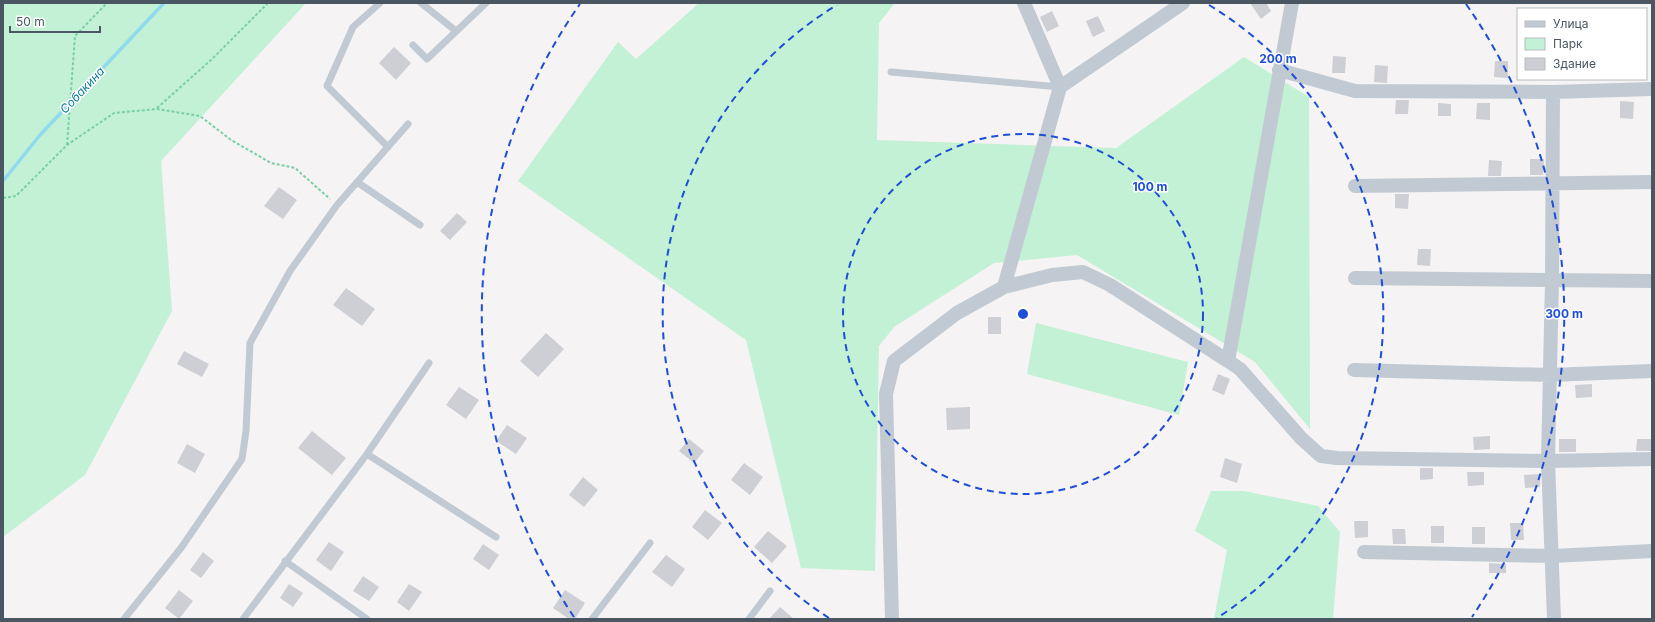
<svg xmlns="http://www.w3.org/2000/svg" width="1655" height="622" font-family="Inter,sans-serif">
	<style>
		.green { fill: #c3f1d5 }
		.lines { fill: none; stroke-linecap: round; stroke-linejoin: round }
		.stream { stroke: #90daee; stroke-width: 3.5 }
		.building { fill: #cdcfd5 }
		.path { stroke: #7ad0a6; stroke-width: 2; stroke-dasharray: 3 2; stroke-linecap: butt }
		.lane { stroke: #c1cad2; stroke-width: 7 }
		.street { stroke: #c1cad2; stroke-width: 14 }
		.ring { fill: none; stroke: #1d4ed8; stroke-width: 2; stroke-dasharray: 7 5 }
		.labels { text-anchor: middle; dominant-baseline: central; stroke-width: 3; stroke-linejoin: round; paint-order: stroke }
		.water-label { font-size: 12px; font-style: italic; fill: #0c7c9b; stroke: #fff }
		.centre { fill: #1d4ed8; stroke: #fff; stroke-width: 2 }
		.ring-label { font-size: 12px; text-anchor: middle; font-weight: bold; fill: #1d4ed8; stroke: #fff; stroke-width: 3; stroke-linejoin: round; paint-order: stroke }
	</style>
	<rect width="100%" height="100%" fill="#f5f3f3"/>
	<!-- green -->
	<path class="green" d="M3,3h303l-145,158 11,150 -87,164 -82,62z
		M699,3h196l-16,20 -2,117 239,8 128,-91 65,40 1,332 -55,-67 -178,-107 -83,8 -100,64 -15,19 -4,225 -74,-3 -55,-228 -228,-159 100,-139 18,17z
		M1036,323l152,39 -9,53 -152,-41z
		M1211,491h33l74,15 22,26 -7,87h-119l13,-69 -32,-19z"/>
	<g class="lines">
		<!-- stream -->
		<path class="stream" d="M3,181l37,-46 124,-132"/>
	</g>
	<!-- building -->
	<path class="building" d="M1250,3h16l5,8 -10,8z
		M1052,11l7,15 -12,6 -7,-15z
		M1098,16l7,15 -12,6 -7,-16z
		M394,47l17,16 -15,17 -17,-17z
		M1333,56l13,1 -1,16h-13z
		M1495,61h13v17l-14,-1z
		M1375,65l13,1 -1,17 -13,-1z
		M1396,100h13l-1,14h-13z
		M1620,101l14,1 -1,17 -13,-1z
		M1438,103l13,1v12h-13z
		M1477,103h13v17l-14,-1z
		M1530,159h14l-1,16h-13z
		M1489,160l13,1 -1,15h-13z
		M279,187l18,13 -14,19 -19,-13z
		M1395,194h14l-1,15 -13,-1z
		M457,213l10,9 -17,18 -10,-9z
		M1418,249h13l-1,17 -13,-1z
		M346,288l29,21 -13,17 -29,-21z
		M988,317h13v17h-13z
		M546,333l18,16 -26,28 -18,-16z
		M184,351l25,13 -7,13 -25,-13z
		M1218,374l12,5 -6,16 -12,-5z
		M1592,384v13l-16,1 -1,-13z
		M459,387l20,13 -13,19 -20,-14z
		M970,407v22l-23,1 -1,-22z
		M507,425l20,13 -11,16 -20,-13z
		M312,431l34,27 -14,17 -34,-27z
		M1490,436v13l-16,1 -1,-13z
		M689,439l15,12 -10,12 -15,-12z
		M1559,439h17v13h-17z
		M1637,439h15v12h-16z
		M187,444l18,10 -10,19 -18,-10z
		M1225,458l17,6 -5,19 -17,-6z
		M744,463l19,14 -13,18 -19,-15z
		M1420,468h13v11l-13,1z
		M1467,472h17v13l-16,1z
		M1540,474v13l-15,1 -1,-13z
		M583,477l15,13 -14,17 -15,-12z
		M705,510l17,13 -14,17 -16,-13z
		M1354,521h14v16l-13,1z
		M1510,523h13l1,17h-13z
		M1431,526h13v17h-13z
		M1472,527h13v17h-13z
		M1392,529h13l1,15h-13z
		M768,531l19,15 -15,17 -18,-16z
		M329,542l15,10 -13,19 -15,-11z
		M483,544l16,11 -10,15 -16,-11z
		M203,552l11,9 -13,17 -11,-8z
		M666,555l19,14 -13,18 -20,-15z
		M1489,563l17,1v9h-17z
		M363,576l16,11 -10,14 -16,-10z
		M289,584l14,9 -10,14 -13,-9z
		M409,584l13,8 -13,19 -12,-9z
		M179,590l14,11 -14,18 -14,-11z
		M565,590l20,13 -10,16h-6l-16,-11z
		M780,607l14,12h-25z"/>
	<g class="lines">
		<!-- path -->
		<path class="path" d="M157,108l54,-48 57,-57
			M67,145l8,-109 32,-33
			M3,198l13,-2 51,-51 47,-32 43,-4 43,7 31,24 40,23 24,5 35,31"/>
		<!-- lane -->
		<path class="lane" d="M380,3l-27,24 -26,59 61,61
			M421,3l35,28
			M413,45l14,14 59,-56
			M891,72l169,15
			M357,182l63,43
			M367,454l129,83
			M285,561l82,58
			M124,619l57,-71 61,-89 4,-28 4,-88 40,-72 47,-66 71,-81
			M243,619l124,-165 62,-91
			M592,619l58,-76
			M749,619l21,-28"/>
		<!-- street -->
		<path class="street" d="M1279,70l76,21 198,1 99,-3
			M1060,87l123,-84
			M1553,92l-1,188 -4,181 6,158
			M1355,186l297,-4
			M1355,278l297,3
			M1004,287l56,-200 -36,-84
			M1228,361l12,8 61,69 20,18 16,2 211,3 104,-2
			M1354,370l196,5 102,-4
			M1364,552l189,4 99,-5
			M892,619l-6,-225 8,-33 63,-48 47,-26 48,-12 31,-3 27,13 118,76 64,-358"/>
	</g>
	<!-- distance rings -->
	<g class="ring">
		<circle cx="1023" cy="314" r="180"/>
		<path d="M829 618A361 361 0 0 1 837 5M1209 5A361 361 0 0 1 1217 618"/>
		<path d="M574 617A541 541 0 0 1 580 4M1466 4A541 541 0 0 1 1472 617"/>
	</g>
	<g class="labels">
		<!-- water labels -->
		<g class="water-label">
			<text transform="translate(82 90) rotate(-47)">Собакина</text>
		</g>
	</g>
	<circle cx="1023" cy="314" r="6" class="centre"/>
	<g class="ring-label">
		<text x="1278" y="63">200 m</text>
		<text x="1150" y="191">100 m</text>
		<text x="1564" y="318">300 m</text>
	</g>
	<!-- border -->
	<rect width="1655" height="622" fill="none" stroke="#4a5661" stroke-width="8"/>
	<!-- legend -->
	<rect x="1517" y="8" width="130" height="72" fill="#ffffff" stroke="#b7bbc0"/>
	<rect x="1525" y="21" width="20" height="6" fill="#c1cad2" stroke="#b7bbc0"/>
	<text x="1553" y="28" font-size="12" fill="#4a5661">Улица</text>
	<rect x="1525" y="38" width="20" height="12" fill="#c3f1d5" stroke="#b7bbc0"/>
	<text x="1553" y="48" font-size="12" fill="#4a5661">Парк</text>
	<rect x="1525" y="58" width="20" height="12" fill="#cdcfd5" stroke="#b7bbc0"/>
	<text x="1553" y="68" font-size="12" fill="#4a5661">Здание</text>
	<!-- scale -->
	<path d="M10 26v6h90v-6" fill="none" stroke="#4a5661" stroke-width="2"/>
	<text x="16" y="26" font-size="12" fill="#4a5661" stroke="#ffffff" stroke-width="3" paint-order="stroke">50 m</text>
</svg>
